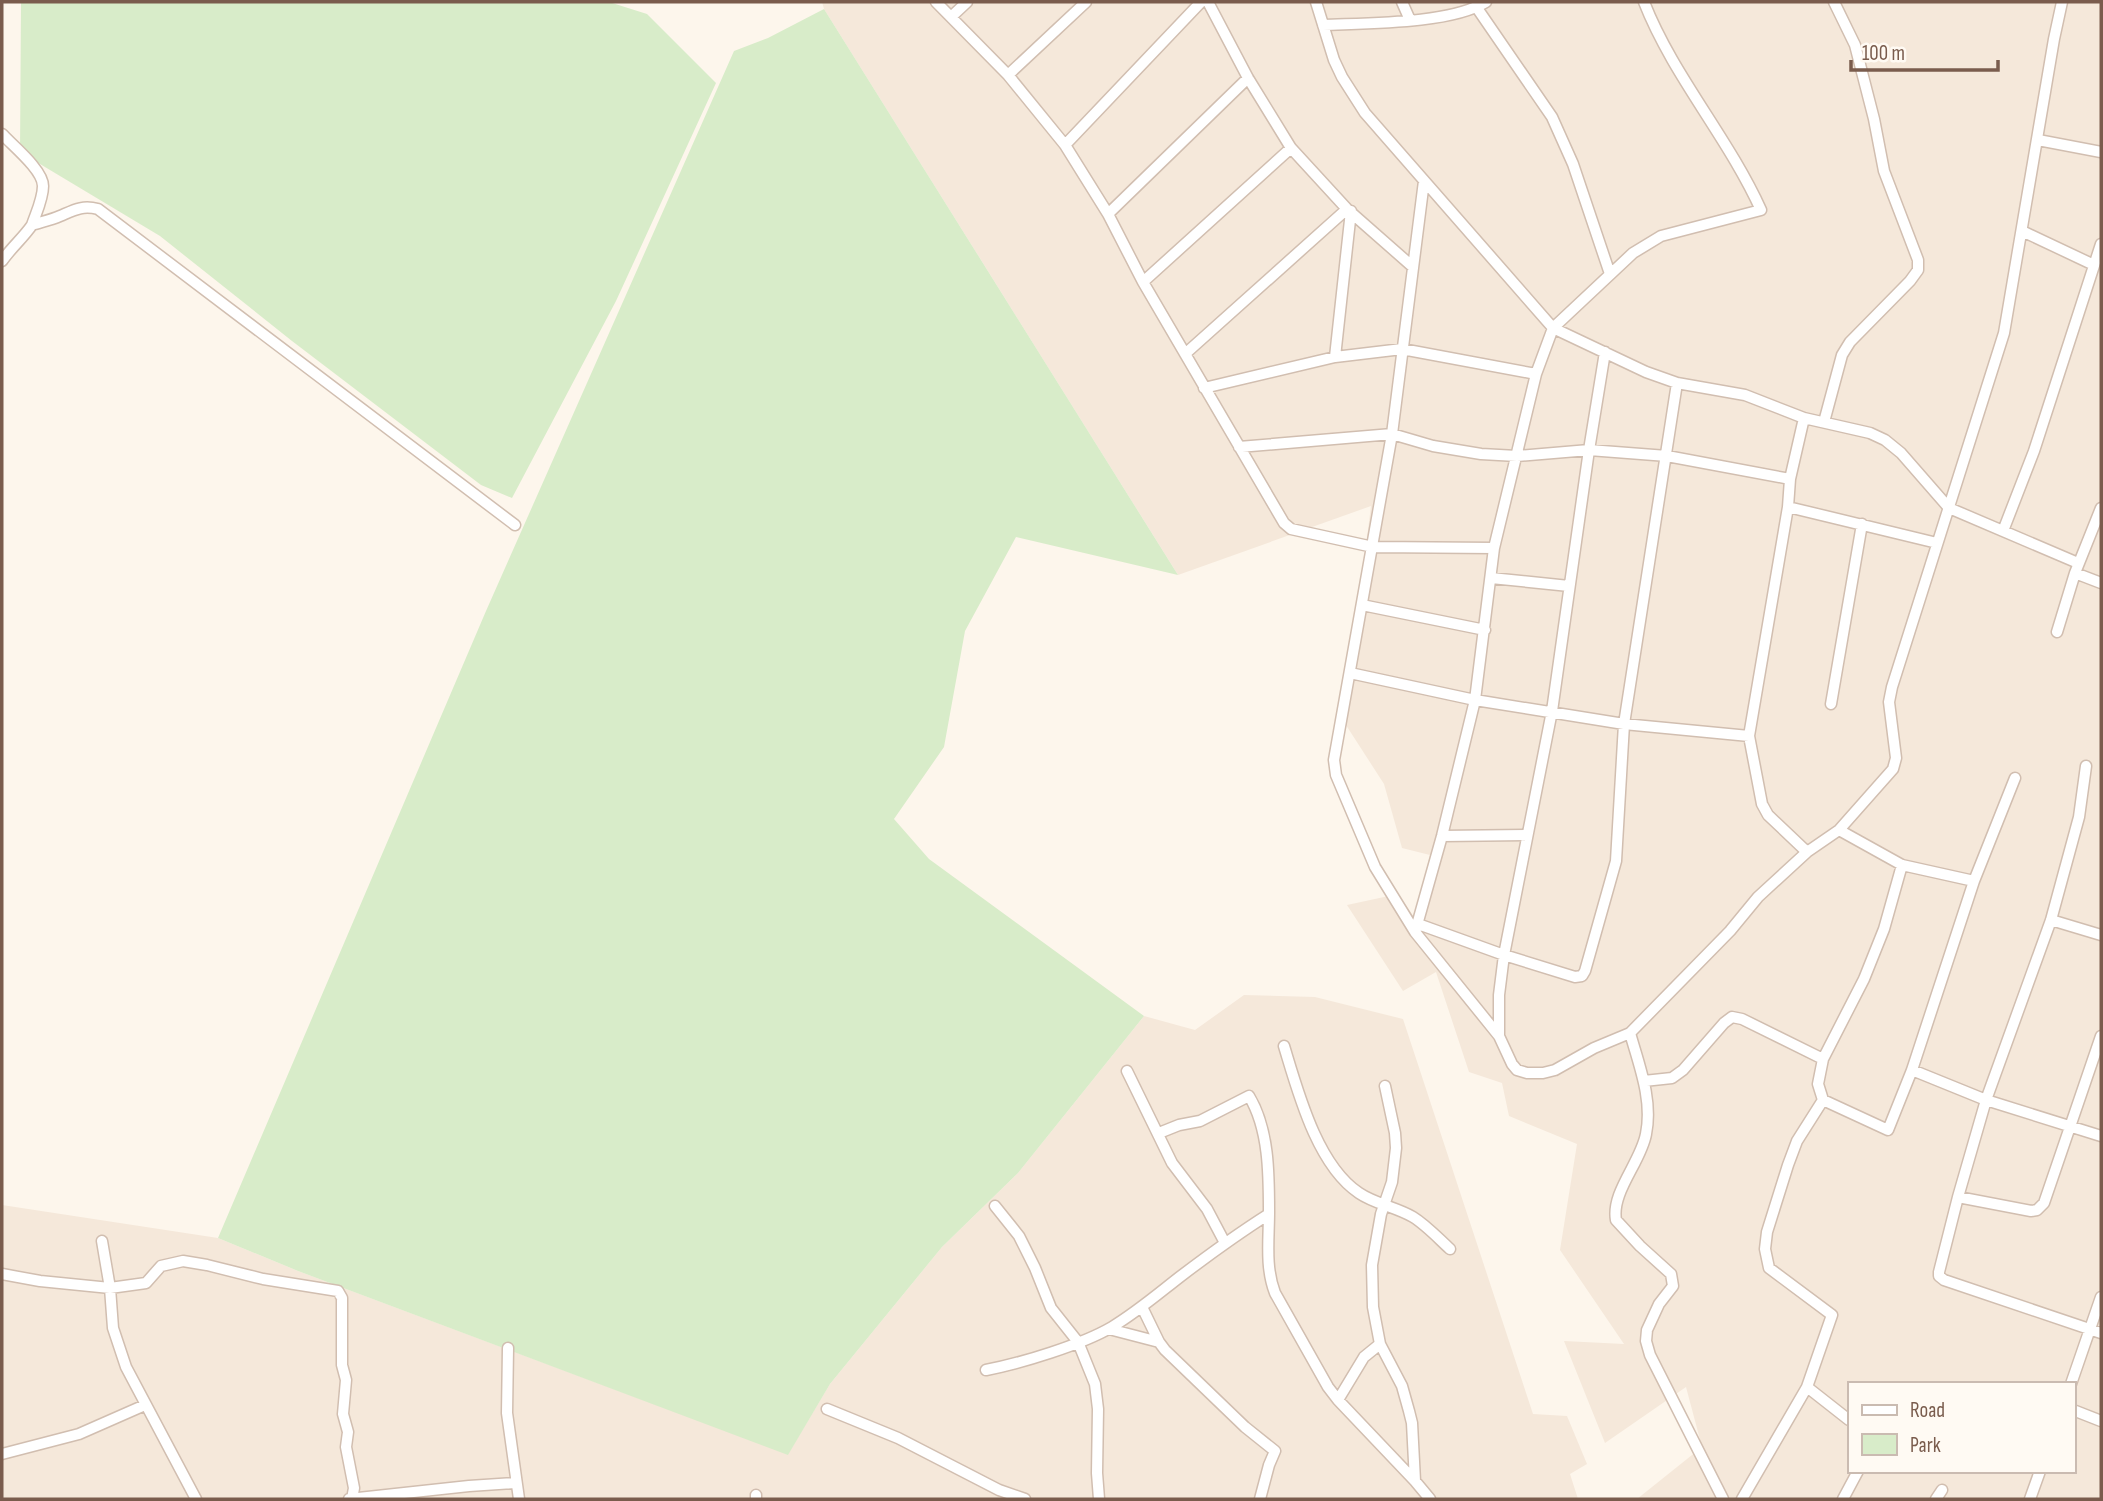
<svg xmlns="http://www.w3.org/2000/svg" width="2103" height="1501" font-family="'Sofia Sans Condensed',sans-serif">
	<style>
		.residential { fill: #f5e8da; fill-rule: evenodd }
		.green { fill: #d8ecc9 }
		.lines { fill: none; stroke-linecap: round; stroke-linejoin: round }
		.minor-casing { stroke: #d1beb0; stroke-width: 13 }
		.minor { stroke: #fff; stroke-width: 10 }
	</style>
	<rect width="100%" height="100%" fill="#fdf6ec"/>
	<!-- residential -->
	<path class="residential" d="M822,2h1279v1497h-464l65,-52 -16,-60 -81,56 -41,-102 60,3 -64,-94 17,-106 -68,-28 -7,-33 -33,-11 -33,-100 -33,19 -56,-86 51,-11 16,23 16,-62 -28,-7 -18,-64 -40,-62 27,-216 -193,69 -354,-566zM1849,1384h224v87h-224z
		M1244,995l71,2 88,22 130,395 34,2 20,48 -17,10 8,25h-1576v-294l216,33 80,33 490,183 42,-70 112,-137 76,-74 126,-157 51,14z"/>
	<!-- green -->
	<path class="green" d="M21,2h588l38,12 69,69 -100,218 -104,197 -31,-13 -189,-144 -132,-105 -140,-84z
		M824,9l354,566 -162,-38 -51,94 -21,116 -50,72 35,40 215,157 -126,157 -76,74 -112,137 -42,71 -490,-184 -80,-33 268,-627 248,-560 34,-13z"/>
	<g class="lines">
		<!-- minor casing -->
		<g class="minor-casing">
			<path id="minor" d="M936,2l72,73 57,70 43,69 35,68 141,241 7,6 82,18 121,1
				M1208,2l40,76 43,70 56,61 66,58
				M1316,2l18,58 8,17 23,36 188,215 93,44 31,11 68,12 59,23 66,15 15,7 16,13 48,55 129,55
				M1402,2l8,18
				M1477,8l75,109 21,47 37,110
				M951,17l16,-15
				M1323,25c44,-2 127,-1 163,-23
				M1008,75l78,-73
				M2,134c11,12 41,36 41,52 0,13 -7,27 -11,39
				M2038,140l63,12
				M1065,145l136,-143
				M1424,181l-32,253 -58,326 2,15 39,92 40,65 84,104 13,28 5,6 10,3h16l12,-3 39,-22 36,-15 100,-102 28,-34 49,-45 32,-22 54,-61 3,-11 -7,-56 3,-15 112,-354 50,-294 8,-37
				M1108,214l140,-136
				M2022,231l72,34
				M2,261c9,-13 21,-23 30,-36 9,-3 19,-5 28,-9 14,-6 22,-11 38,-7l417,316
				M1143,282l148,-134
				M1185,354l162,-145
				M1335,357l67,-8 134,25
				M1204,388l131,-31 16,-146
				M1804,418l-14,61 -2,28 -39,229 13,68 6,11 39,37
				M1824,422l18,-67 8,-13 60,-61 8,-11v-10l-34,-89 -10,-52 -19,-74 -21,-43
				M1239,447l153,-13 41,12 48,8 36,2 72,-6 78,6 123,23
				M1788,507l149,36
				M2003,531l31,-80 67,-207
				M2075,573l26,10
				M1491,578l78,8
				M1362,605l123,25
				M2057,632l18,-59 26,-65
				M1350,673l125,27 149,24 125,12
				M1831,704l31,-180
				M2086,766l-7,51 -28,103 -65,180 -28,97 -19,75v4l5,4 157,53
				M1839,830l63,35 72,16
				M1442,836l85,-1
				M1902,865l-18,64 -20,50 -41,80 -5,25 5,16 65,30 24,-60 62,-189 41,-103
				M2051,920l50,15
				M1418,924l86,31 71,22 7,-1 3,-5 31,-110 8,-137 53,-341
				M1415,932l27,-96 33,-136 19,-152 42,-174 17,-46 80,-75 28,-17 100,-26c-33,-73 -88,-134 -117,-208
				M1630,1033c9,32 23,67 16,101 -5,28 -35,58 -30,86l24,26 31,28 2,12 -14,18 -12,26 -1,11 4,14 73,144
				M1499,1035v-40l5,-40 48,-244 37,-261 16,-98
				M1284,1046c14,46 33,119 75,147 16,11 37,14 54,24 13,8 25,21 37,32
				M1912,1070l74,30 115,36
				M1127,1071l45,92 35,46 18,34
				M1644,1081l28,-3 11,-8 41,-47 8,-6 10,2 81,40
				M1385,1086l10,47 1,15 -4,34 -11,32 -9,51 1,42 7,37 22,42 7,25 3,12 3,58
				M1159,1133l20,-8 21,-4 49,-25c20,33 20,78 20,116 0,28 -4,55 6,81l53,94 10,13 77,81 15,18
				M1958,1197l73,14 6,-1 7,-7 57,-167
				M995,1206l24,30 16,32 16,40 27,34 17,42 3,25 -1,64 2,26
				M102,1241l8,47 3,40 13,39 70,132
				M2,1274l38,7 70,7 36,-5 15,-17 22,-5 24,4 56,14 75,12 4,7v67l4,15 -3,34 5,18 -2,15 8,41 -2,11
				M1142,1307l17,35
				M1109,1329l50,13 6,8 80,77 30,24 -6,14 -9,34
				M508,1348l-1,65 12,86
				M986,1370c36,-7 95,-25 126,-43 25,-15 47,-34 69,-51 29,-22 58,-43 88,-62
				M2071,1384l30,-87
				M1807,1387l42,33
				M1338,1400l26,-43 16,-13
				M827,1409l71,29 101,52 26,9
				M2073,1410l28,11
				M2,1454l77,-20 66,-29
				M756,1495v4
				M349,1499l120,-13 46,-3
				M1742,1499l65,-112 25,-72 -63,-47 -4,-19 2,-17 21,-67 9,-24 26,-41
				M1843,1499l15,-28
				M1936,1499l6,-9
				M2030,1499l10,-28"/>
		</g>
		<!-- minor -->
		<use href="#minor" class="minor"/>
	</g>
	<!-- border -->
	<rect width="2103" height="1501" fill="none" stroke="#7a5c4d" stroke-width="7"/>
	<!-- legend -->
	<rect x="1848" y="1382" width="228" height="91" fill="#fffaf3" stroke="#cabbb1" stroke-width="2"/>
	<rect x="1862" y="1405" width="35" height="10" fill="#ffffff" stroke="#cabbb1" stroke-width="2"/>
	<text x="1910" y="1417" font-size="21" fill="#7a5c4d">Road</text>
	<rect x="1862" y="1434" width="35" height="21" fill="#d8ecc9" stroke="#cabbb1" stroke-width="2"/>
	<text x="1910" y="1452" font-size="21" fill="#7a5c4d">Park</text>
	<!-- scale -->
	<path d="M1851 60v10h147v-10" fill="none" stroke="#7a5c4d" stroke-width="3.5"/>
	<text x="1862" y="60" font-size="21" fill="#7a5c4d" stroke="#fffaf3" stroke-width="5" paint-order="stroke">100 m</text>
</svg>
